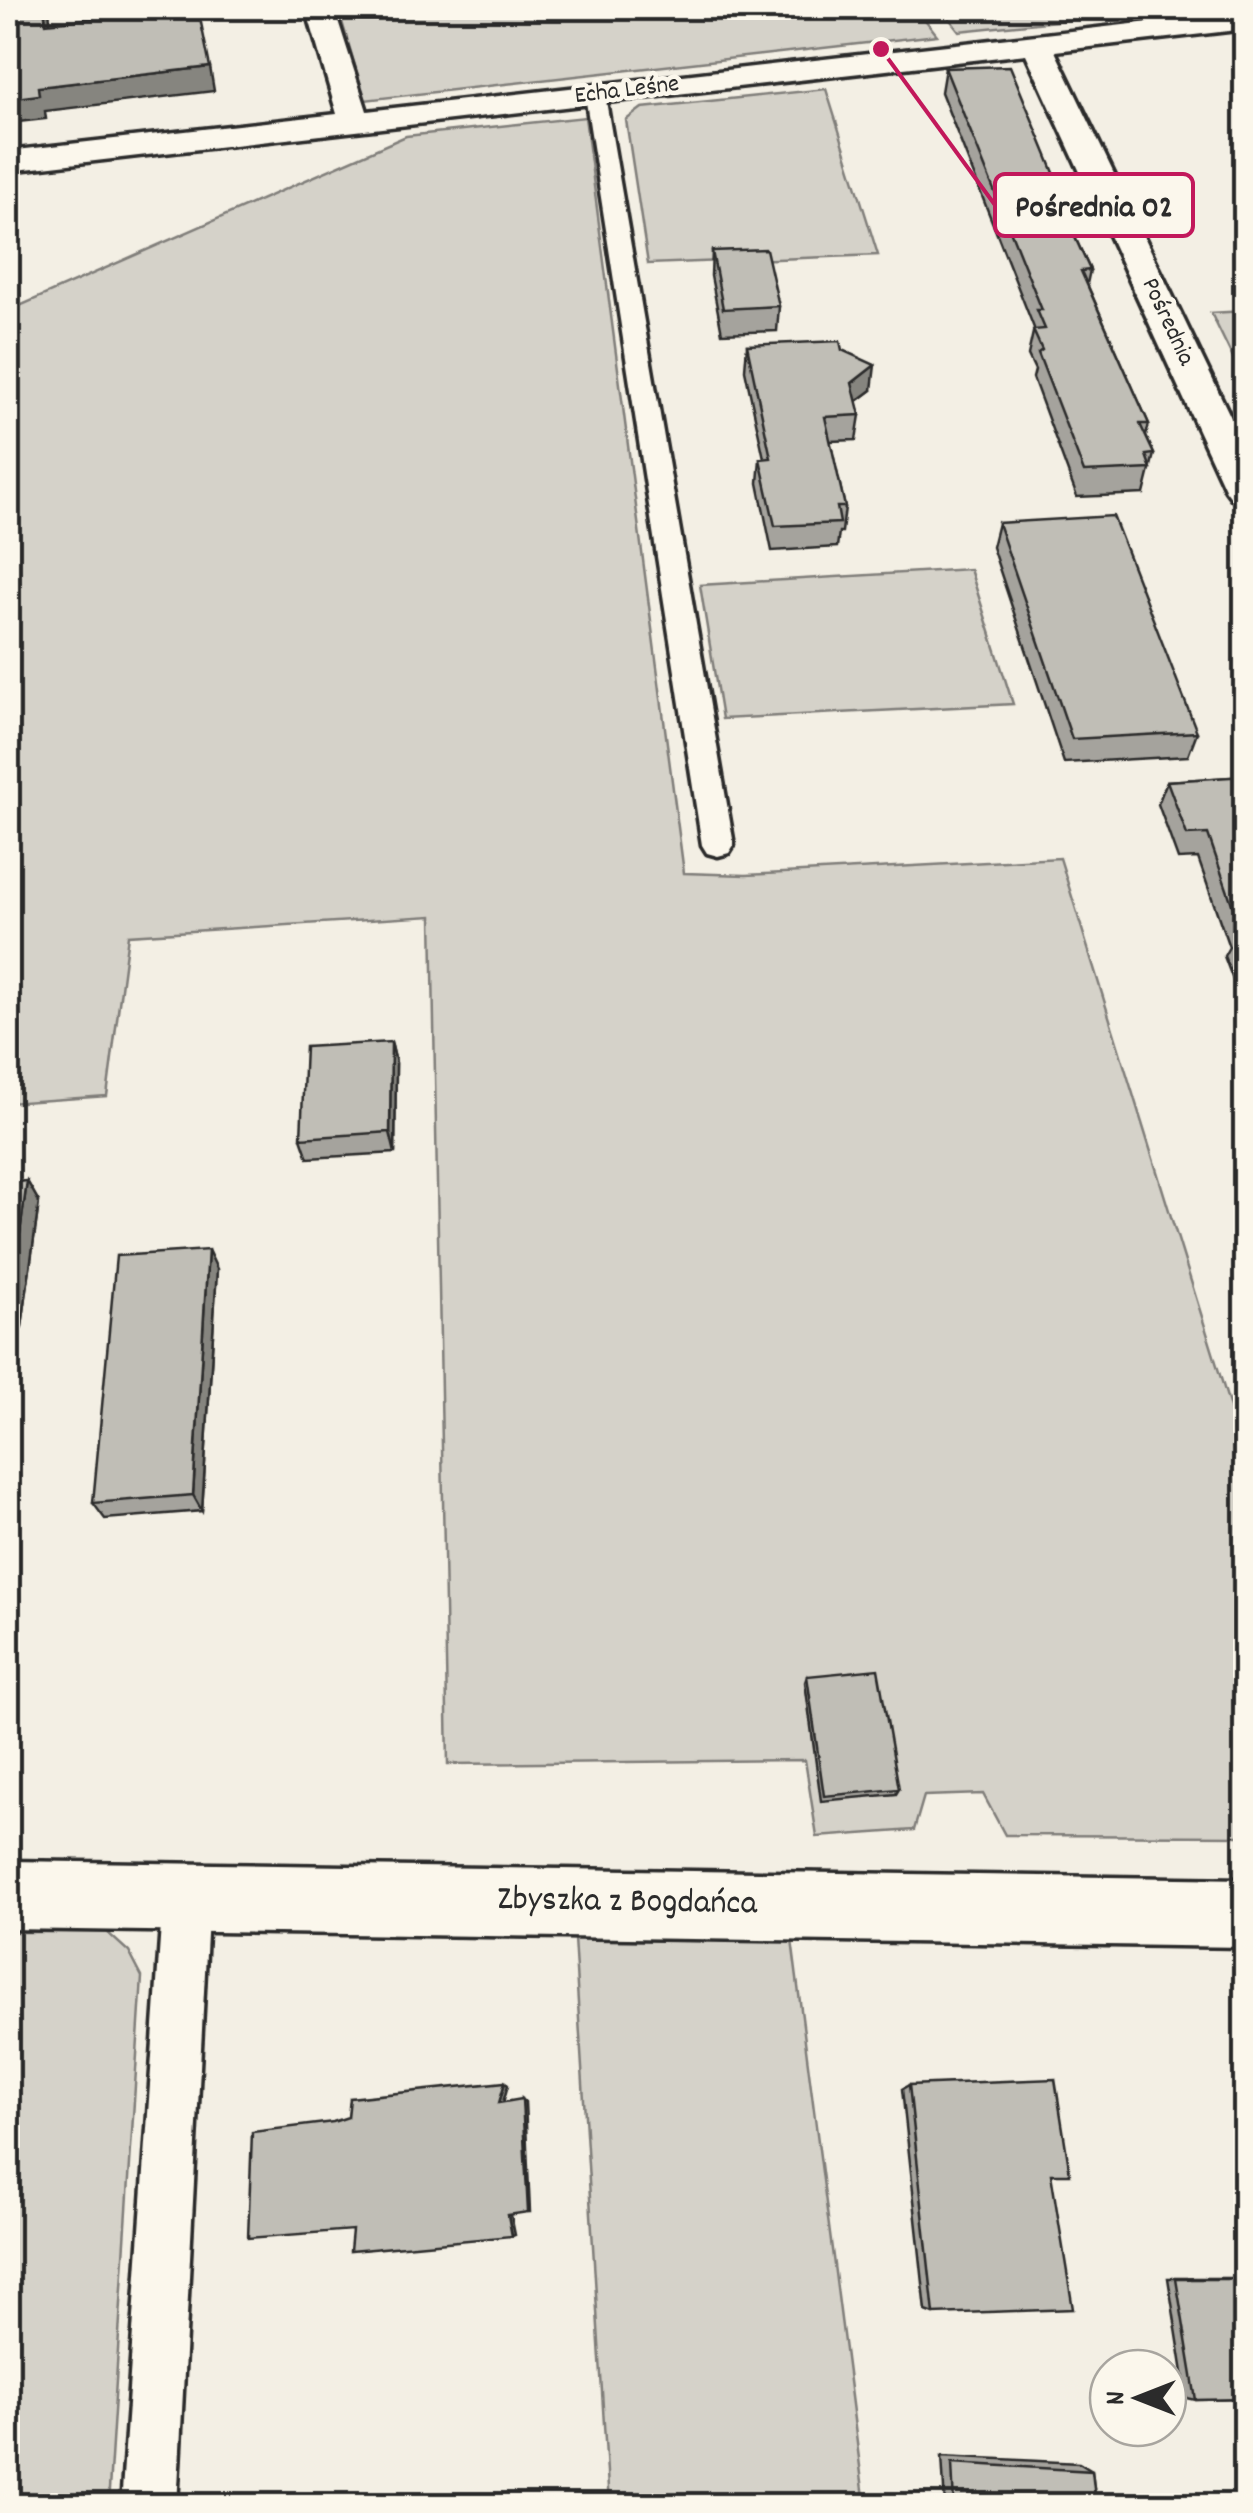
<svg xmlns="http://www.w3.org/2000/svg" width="1253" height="2513" font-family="Dekko,sans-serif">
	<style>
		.green { fill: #d5d2c9; stroke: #807e7a; stroke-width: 2.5 }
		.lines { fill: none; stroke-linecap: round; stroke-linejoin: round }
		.service-casing { stroke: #2b2b2b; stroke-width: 7 }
		.minor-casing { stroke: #2b2b2b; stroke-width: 7 }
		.service { fill: #fbf7ec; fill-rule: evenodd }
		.minor { fill: #fbf7ec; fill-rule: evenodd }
		.wall { fill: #a5a39d; stroke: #2b2b2b; stroke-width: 2.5 }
		.shaded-wall { fill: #86857f; stroke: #2b2b2b; stroke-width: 2.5 }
		.building { fill: #c0beb6; stroke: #2b2b2b; stroke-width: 2.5 }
		.labels { text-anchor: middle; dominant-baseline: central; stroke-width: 9; stroke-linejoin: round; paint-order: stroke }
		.far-street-label { font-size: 25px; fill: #2b2b2b; stroke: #fbf7ec }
		.near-street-label { font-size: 35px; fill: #2b2b2b; stroke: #fbf7ec }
		.leader { fill: none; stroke: #c2185b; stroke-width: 4 }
		.callout-dot { fill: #c2185b; stroke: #fbf7ec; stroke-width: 4 }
		.callout { fill: #fbf7ec; stroke: #c2185b; stroke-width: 4 }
		.callout-label { font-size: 32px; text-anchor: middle; font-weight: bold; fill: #2b2b2b }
	</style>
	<rect width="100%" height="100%" fill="#f3efe4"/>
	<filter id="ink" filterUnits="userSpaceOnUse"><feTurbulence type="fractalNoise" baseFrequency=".01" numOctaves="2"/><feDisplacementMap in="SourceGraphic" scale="20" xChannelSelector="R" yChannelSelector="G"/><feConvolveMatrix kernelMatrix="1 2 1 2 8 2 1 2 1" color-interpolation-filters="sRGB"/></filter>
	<g filter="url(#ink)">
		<!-- green -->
		<path class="green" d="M338,8h578l21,27 -572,65z
			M941,8h243l-225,23z
			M826,89l52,166 -230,9 -22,-144 16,-12z
			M585,117l99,756 62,2 314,-17 185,598v380l-240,-1 -22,-41 -59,2 -10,34 -97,7 -12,-77 -357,4 -16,-848 -304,19 -21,161 -99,7v-792l398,-175z
			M1245,311h1l-1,72 -34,-70z
			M970,569l43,135 -291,15 -22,-134z
			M8,1932h99l22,20 13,25 -34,528h-100z
			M574,1938l218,2 73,565h-256z"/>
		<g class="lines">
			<!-- service casing -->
			<g class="service-casing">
				<path id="service" d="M595,89l10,6 129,750 -5,8 -11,3 -11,-3 -5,-8 -117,-750z
					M186,1873l16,7 7,16 -32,610h-56l42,-610 7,-16z"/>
			</g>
			<!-- minor casing -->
			<g class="minor-casing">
				<path id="minor" d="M306,8h28l33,103 879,-100v18l-191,22 191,398v54l-14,-4 -6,-8 -200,-437 -1018,117v-20l329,-37z
					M8,1861l1238,18v68l-1238,-18z"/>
			</g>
			<!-- service -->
			<use href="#service" class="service"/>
			<!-- minor -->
			<use href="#minor" class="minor"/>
		</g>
		<!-- wall -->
		<path class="wall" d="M945,68l112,112 -2,13 35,77 -3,14 62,140 -3,12 8,18 -10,40 -67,3 -44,-119 2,-8 -7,-15 6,-27 -93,-236z
			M712,251l67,55 -2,25 -55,2 -11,-57z
			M747,345l95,5 30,40 -16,12 4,13 -4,25 -26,1 15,66 -3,25h-3l-2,15 -65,4 -14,-68 2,-24 4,-1 -19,-88z
			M998,523l199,209 -9,24 -124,7 -72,-216z
			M1246,776v236h-1l-21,-56 5,-9 -31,-89 -20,1 -20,-55 9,-23z
			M391,1042l5,21 -1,90 -87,5 -7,-20z
			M27,1181l12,21 -17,124 -14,1v-144z
			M217,1269l-15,242 -97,8 -12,-16z
			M807,1676l92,113 -3,5 -75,7 -16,-119z
			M909,2085l142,90 -117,139 -8,-3 -24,-222z
			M1168,2278h78v121l-50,1 -9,-2z
			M942,2456l137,7 13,8 4,35h-151z"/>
		<!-- shaded-wall -->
		<path class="shaded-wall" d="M44,8h5l3,39 -6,-24z
			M210,67l4,24 -169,20 1,8 -38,4v-24l30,-12z
			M875,365l-3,25 -24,18 4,-25z
			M391,1042l5,21 -1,90 -5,-21z
			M27,1181l12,21 -17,124 -12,-19z
			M208,1250l9,19 -15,242 -9,-16z
			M505,2082l3,3 -6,21 -3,-3z
			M522,2099l3,3 5,110h-2z
			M508,2215h3l4,20 -3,1z"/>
		<!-- building -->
		<path class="building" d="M8,8h36l2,15 152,-15 12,59 -172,20 1,8 -31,4z
			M1010,66l47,114 -8,1 41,89 -9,1 68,153h-9l14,30 -8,1 5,14 -67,3 -46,-119 4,-3 -9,-20 12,-1 -8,-19h5l-97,-242z
			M766,249l13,57 -56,3 -11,-58z
			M840,341l2,9 33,15 -23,18 8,32 -35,2 20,90h-8l3,16 -65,3 -15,-67 11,-1 -24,-113z
			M1113,516l84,216 -125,7 -74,-216z
			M1246,776v185l-11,-28h7l-34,-99 -21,1 -20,-54z
			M391,1042l-1,90 -89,6 4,-91z
			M27,1181l-17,126h-2v-124z
			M208,1250l-15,245 -100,8 23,-247z
			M878,1669l21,120 -75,7 -17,-120z
			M1055,2079l15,95h-19l22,135 -139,5 -25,-229z
			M505,2082l-6,21 23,-4 6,113 -20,3 4,21 -162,15 2,-21 -104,8 4,-106 81,-10 15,-5 2,-19z
			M1176,2279h70v120l-50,1z
			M952,2463l140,8 4,35h-142z"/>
	</g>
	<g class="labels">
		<!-- far-street labels -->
		<g class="far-street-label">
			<text transform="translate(627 91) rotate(-7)">Echa Leśne</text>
			<text transform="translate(1167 322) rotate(65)">Pośrednia</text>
		</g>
		<!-- near-street labels -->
		<g class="near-street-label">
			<text transform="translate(627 1903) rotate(1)">Zbyszka z Bogdańca</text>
		</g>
	</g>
	<!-- callouts -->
	<path class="leader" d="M881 49L995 205"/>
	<circle class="callout-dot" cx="881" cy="49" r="10"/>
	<rect class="callout" x="995" y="174" width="198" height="62" rx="10"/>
	<g class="callout-label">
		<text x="1094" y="216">Pośrednia 02</text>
	</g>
	<!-- margin -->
	<rect width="1253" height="2513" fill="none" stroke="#fbf7ec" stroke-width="40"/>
	<rect x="20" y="20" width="1213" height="2473" fill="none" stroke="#2b2b2b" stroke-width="4" filter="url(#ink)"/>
	<!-- north arrow -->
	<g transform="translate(1138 2398) rotate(270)"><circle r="48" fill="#fbf7ec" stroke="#a8a59f" stroke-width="2.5"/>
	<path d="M0-8L18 38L0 25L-18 38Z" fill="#2b2b2b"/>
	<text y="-15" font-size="28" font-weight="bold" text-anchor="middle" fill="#2b2b2b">N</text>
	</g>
</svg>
